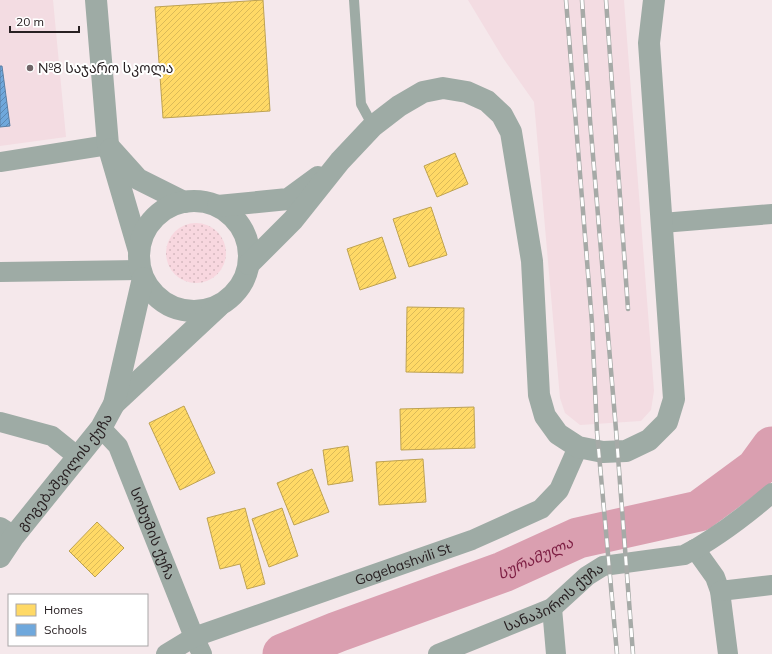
<svg xmlns="http://www.w3.org/2000/svg" width="772" height="654" font-family="Mulish,'Noto Sans Georgian',sans-serif">
	<style>
		.built { fill: #f3dce2 }
		.green { fill: url(#green-dots) }
		.homes { fill: url(#homes-hatch); stroke: #bea252 }
		.schools { fill: url(#schools-hatch); stroke: #5a7fa4 }
		.lines { fill: none; stroke-linecap: round; stroke-linejoin: round }
		.river { stroke: #da9fb0; stroke-width: 41 }
		.service { stroke: #9eaba5; stroke-width: 10 }
		.minor { stroke: #9eaba5; stroke-width: 20 }
		.tertiary { stroke: #9eaba5; stroke-width: 22 }
		.rail-casing { stroke: #a6aaa7; stroke-width: 4.5 }
		.rail { stroke: #fff; stroke-width: 3; stroke-dasharray: 9; stroke-linecap: butt }
		.poi-dot { fill: #706668; stroke: #fff; stroke-width: 1.5 }
		.labels { text-anchor: middle; dominant-baseline: central; stroke-width: 4; stroke-linejoin: round; paint-order: stroke }
		.poi-label { font-size: 14px; fill: #282022; stroke: #fff; text-anchor: start }
		.street-label { font-size: 14px; fill: #282022; stroke: #fff }
		.water-label { font-size: 15px; font-style: italic; fill: #7d1e43; stroke: #fff }
	</style>
	<defs>
		<pattern id="green-dots" width="8" height="8" patternUnits="userSpaceOnUse"><rect width="8" height="8" fill="#f8d7df"/><path d="M2 2h.1M6 6h.1" fill="none" stroke="#d5b8bf" stroke-width="1.8" stroke-linecap="round"/></pattern>
		<pattern id="homes-hatch" width="6" height="6" patternUnits="userSpaceOnUse"><rect width="6" height="6" fill="#ffd966"/><path d="M-1 1l2-2M0 6l6-6M5 7l2-2" fill="none" stroke="#dbba58"/></pattern>
		<pattern id="schools-hatch" width="6" height="6" patternUnits="userSpaceOnUse"><rect width="6" height="6" fill="#6fa8dc"/><path d="M-1 1l2-2M0 6l6-6M5 7l2-2" fill="none" stroke="#5b88b2"/></pattern>
	</defs>
	<rect width="100%" height="100%" fill="#f5e8eb"/>
	<!-- built -->
	<path class="built" d="M0,0h53l13,137 -66,9z
		M468,0h156l30,391 -3,19 -10,11 -61,4 -15,-12 -5,-15 -26,-296 -31,-44z"/>
	<!-- green -->
	<path class="green" d="M166 253a30 30 0 1 1 60 0a30 30 0 1 1-60 0Z"/>
	<!-- homes -->
	<path class="homes" d="M263,0l7,111 -107,7 -8,-111z
		M455,153l13,31 -31,13 -13,-31z
		M431,207l16,48 -38,12 -16,-48z
		M382,237l14,41 -36,12 -13,-41z
		M407,307l57,1 -1,65 -57,-1z
		M184,406l31,67 -35,17 -31,-67z
		M474,407l1,41 -74,2 -1,-41z
		M348,446l5,35 -25,4 -5,-35z
		M423,459l3,43 -47,3 -3,-43z
		M312,469l17,43 -35,13 -17,-42z
		M245,508l20,76 -18,5 -7,-25 -20,5 -13,-51z
		M282,508l16,48 -29,11 -17,-48z
		M97,522l27,26 -29,29 -26,-26z"/>
	<!-- schools -->
	<path class="schools" d="M0,66h2l8,60 -10,1z"/>
	<g class="lines">
		<!-- river -->
		<path class="river" id="s1" d="M283,654l54,-22 166,-60 75,-34 121,-27 57,-42 16,-22"/>
		<!-- service -->
		<path class="service" d="M354,0l7,104 12,22"/>
		<!-- minor -->
		<g class="minor">
			<path d="M0,162l108,-17"/>
			<path d="M662,223l110,-9"/>
			<path d="M0,272l140,-2"/>
			<path d="M0,422l52,14 26,21"/>
			<path id="s2" d="M101,428l17,18 76,191 8,17"/>
			<path d="M0,527l14,9"/>
			<path d="M695,549l20,28 5,14 8,63"/>
			<path d="M720,591l52,-6"/>
			<path d="M552,608l4,46"/>
			<path id="s3" d="M166,654l28,-17 278,-97 69,-31 18,-19 19,-43"/>
			<path id="s4" d="M438,654l114,-46 35,-32 16,-10 81,-11c31,-16 61,-39 88,-62"/>
		</g>
		<!-- tertiary -->
		<g class="tertiary">
			<path d="M96,0l12,145 31,106"/>
			<path d="M111,149l27,30 46,23"/>
			<circle cx="194" cy="256" r="55"/>
			<path d="M218,206l70,-7 30,-22"/>
			<path d="M249,264l44,-44 47,-59 33,-35 26,-20 24,-14 20,-4 24,4 20,9 15,14 9,17 21,129 7,134 6,21 13,18 20,13 25,5 23,-1 23,-11 18,-18 7,-23 -25,-356 5,-43"/>
			<path d="M114,404l104,-97"/>
			<path id="s5" d="M0,557l14,-21 87,-108 13,-24 29,-126"/>
		</g>
		<!-- rail casing -->
		<g class="rail-casing">
			<path id="rail" d="M566,0l26,323 5,109 20,222
				M582,0l8,120 26,310 17,224
				M606,0l22,309"/>
		</g>
		<!-- rail -->
		<use href="#rail" class="rail"/>
	</g>
	<!-- markers -->
	<circle class="poi-dot" cx="30" cy="68" r="4"/>
	<g class="labels">
		<!-- poi labels -->
		<g class="poi-label">
			<text x="38" y="68">№8 საჯარო სკოლა</text>
		</g>
		<!-- street labels -->
		<g class="street-label">
			<text stroke="none"><textPath href="#s5" startOffset="107">გოგებაშვილის ქუჩა</textPath></text>
			<text stroke="none"><textPath href="#s2" startOffset="119">სოხუმის ქუჩა</textPath></text>
			<text stroke="none"><textPath href="#s3" startOffset="254">Gogebashvili St</textPath></text>
			<text stroke="none"><textPath href="#s4" startOffset="130">სანაპიროს ქუჩა</textPath></text>
		</g>
		<!-- water labels -->
		<g class="water-label">
			<text stroke="none"><textPath href="#s1" startOffset="270">სურამულა</textPath></text>
		</g>
	</g>
	<!-- legend -->
	<rect x="8" y="594" width="140" height="52" fill="#ffffff" stroke="#a9a6a7"/>
	<rect x="16" y="604" width="20" height="12" fill="#ffd966" stroke="#a9a6a7"/>
	<text x="44" y="614" font-size="12" fill="#282022">Homes</text>
	<rect x="16" y="624" width="20" height="12" fill="#6fa8dc" stroke="#a9a6a7"/>
	<text x="44" y="634" font-size="12" fill="#282022">Schools</text>
	<!-- scale -->
	<path d="M10 26v6h69v-6" fill="none" stroke="#282022" stroke-width="2"/>
	<text x="16" y="26" font-size="12" fill="#282022" stroke="#ffffff" stroke-width="3" paint-order="stroke">20 m</text>
</svg>
